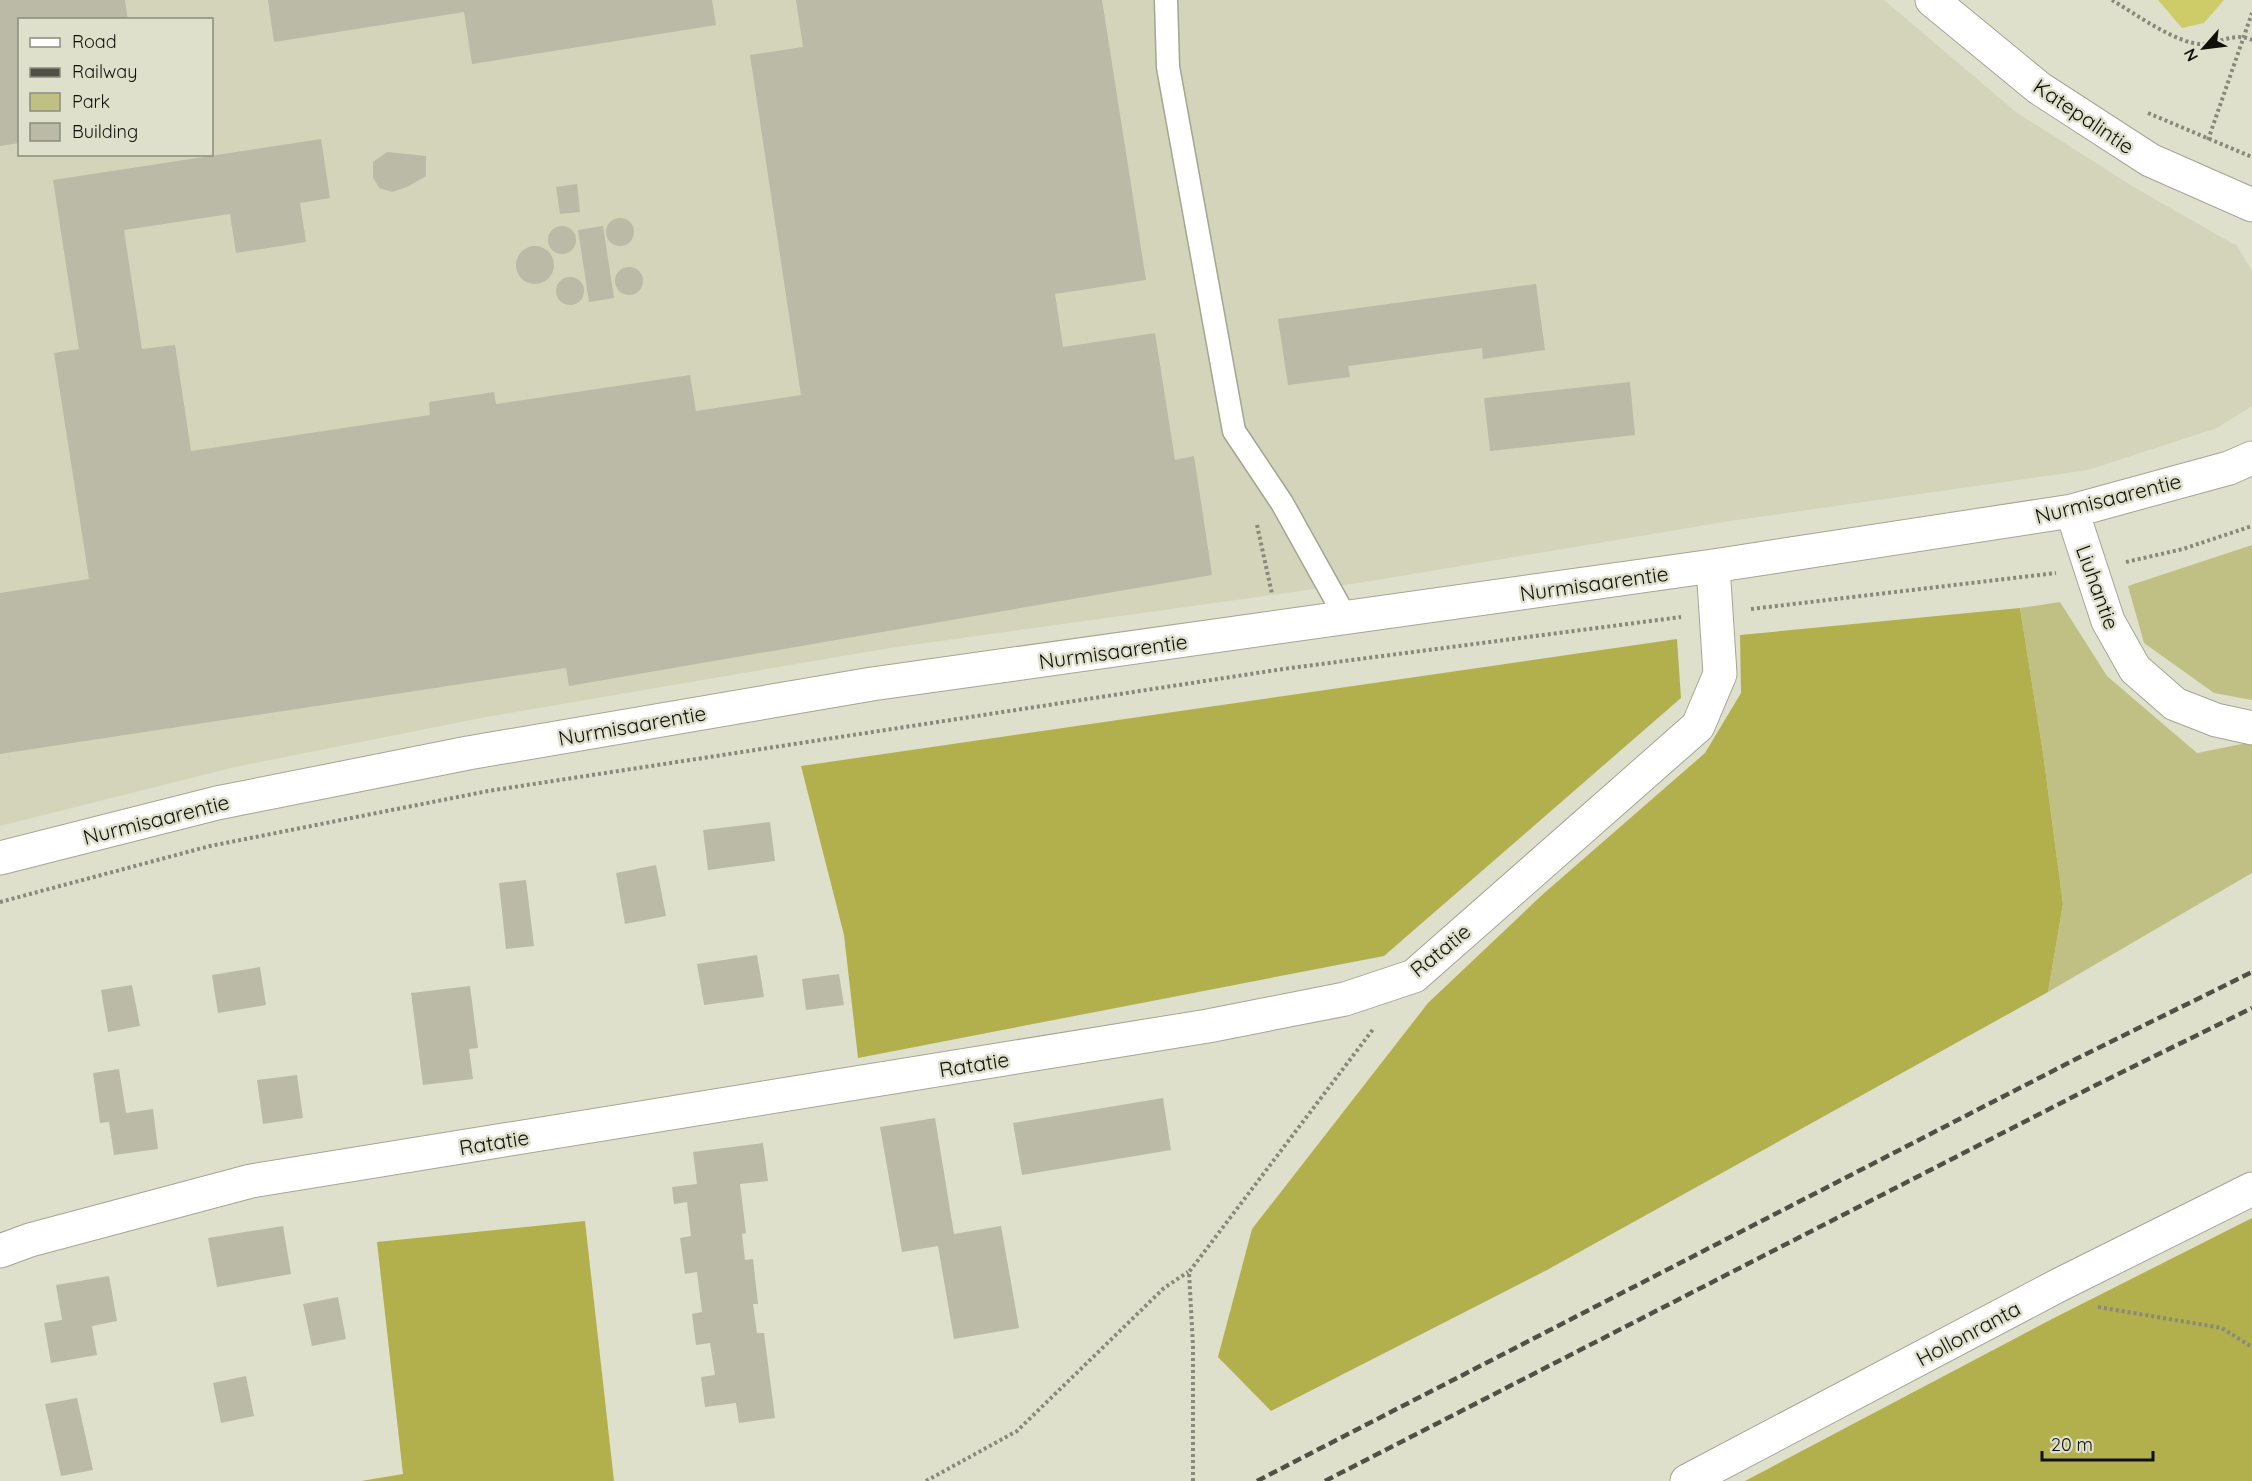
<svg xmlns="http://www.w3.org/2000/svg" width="2252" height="1481" font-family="Quicksand,sans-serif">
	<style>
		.built { fill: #d3d4b9; fill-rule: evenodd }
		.green { fill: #c0c084 }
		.forest { fill: #b2b04d }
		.water { fill: #cecc69 }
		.building { fill: #babaa7 }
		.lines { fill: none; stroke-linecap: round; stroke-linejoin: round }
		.lane-casing { stroke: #a4a593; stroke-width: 25 }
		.street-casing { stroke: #a4a593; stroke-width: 35 }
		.secondary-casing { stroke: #a4a593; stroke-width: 35 }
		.path { stroke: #89897b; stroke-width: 4; stroke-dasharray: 3 3; stroke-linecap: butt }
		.lane { stroke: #fff; stroke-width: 22 }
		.street { stroke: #fff; stroke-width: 33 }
		.secondary { stroke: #fff; stroke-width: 33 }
		.rail { stroke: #505146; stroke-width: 4.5; stroke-dasharray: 9 4.5; stroke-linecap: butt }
		.labels { text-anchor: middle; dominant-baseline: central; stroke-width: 5; stroke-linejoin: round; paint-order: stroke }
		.street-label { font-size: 21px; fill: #10100a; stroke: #dfe0cc }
	</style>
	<rect width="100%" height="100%" fill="#dfe0cc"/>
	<!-- built -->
	<path class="built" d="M0,0h1884l132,112 116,74 105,60 15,25v135l-35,22 -129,42 -358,51 -365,61 -475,66 -404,69 -251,50 -235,59zM20,20h192v134h-192z"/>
	<!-- green -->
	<path class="green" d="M2252,545v155l-38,-7 -70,-50 -16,-57z
		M2060,602l47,74 90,77 55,-11v131l-204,119 15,-88 -20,-151 -23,-145z"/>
	<!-- forest -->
	<path class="forest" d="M2020,608l23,145 20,151 -15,88 -501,278 -276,141 -53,-54 34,-128 176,-226 114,-108 163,-142 36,-60 -1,-58z
		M1677,639l4,59 -297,258 -526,102 -14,-123 -43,-169z
		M2252,1218v263h-507l307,-162z
		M585,1221l29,260h-253l42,-7 -26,-232z"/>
	<!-- water -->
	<path class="water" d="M2158,0h66l-20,23 -22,5z"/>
	<!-- building -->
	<path class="building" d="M0,0h125l3,20h-108v123l-20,3z
		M268,0h444l4,25 -244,39 -8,-52 -190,30z
		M796,0h306l44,280 -91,14 8,53 92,-14 20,127 19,-4 18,119 -643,111 -3,-18 -566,86v-161l89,-14 -35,-226 25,-4 -26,-169 268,-41 9,59 -30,5 6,39 -70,11 -6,-39 -106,16 18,119 33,-4 16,106 239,-36 -1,-13 65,-10 2,12 194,-29 6,36 105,-16 -51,-340 53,-8z
		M387,152l39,4v20l-19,11 -15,5 -13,-4 -6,-11v-15z
		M577,184l3,28 -20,2 -4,-27z
		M606 232a14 14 0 1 1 28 0a14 14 0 1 1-28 0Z
		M548 240a14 14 0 1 1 28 0a14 14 0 1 1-28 0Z
		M603,226l11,72 -25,4 -11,-72z
		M516 265a19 19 0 1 1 38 0a19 19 0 1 1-38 0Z
		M615 281a14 14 0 1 1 28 0a14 14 0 1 1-28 0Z
		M556 291a14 14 0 1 1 28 0a14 14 0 1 1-28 0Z
		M1536,284l9,66 -62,9 -1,-11 -134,18 2,11 -62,8 -10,-66z
		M1630,382l5,53 -145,16 -6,-53z
		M770,822l5,39 -67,9 -5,-40z
		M656,865l10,51 -41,8 -9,-51z
		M526,880l8,66 -28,3 -7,-66z
		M757,955l7,42 -60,8 -7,-41z
		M260,967l6,38 -48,8 -6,-38z
		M839,974l5,31 -38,5 -4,-31z
		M132,985l8,41 -32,6 -7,-42z
		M470,986l8,62 -9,1 4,30 -50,6 -12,-92z
		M119,1069l7,44 27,-4 5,40 -44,6 -5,-33 -9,1 -7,-50z
		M297,1075l6,43 -40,6 -6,-44z
		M1163,1098l8,52 -149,25 -9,-52z
		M935,1118l19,116 47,-8 18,102 -65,11 -16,-93 -36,6 -22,-125z
		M763,1143l5,38 -28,3 6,49 -4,1 3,26 8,-1 5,45h-5l4,29h7l11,85 -36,5 -3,-20 -31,4 -4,-30 14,-2 -5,-32 -14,2 -4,-31 10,-2 -5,-40 -12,2 -5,-36 11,-2 -4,-34 -13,2 -2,-17 25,-3 -4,-32z
		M283,1226l8,48 -74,13 -9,-49z
		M109,1276l8,45 -25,5 5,29 -46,8 -7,-40 18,-3 -6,-35z
		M338,1297l8,42 -34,7 -9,-42z
		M246,1376l8,40 -33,7 -8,-40z
		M77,1398l16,72 -32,6 -16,-72z"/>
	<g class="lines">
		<!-- lane casing -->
		<g class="lane-casing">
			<path id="lane" d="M1166,0l2,67 66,364 48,72 64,115"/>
		</g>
		<!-- street casing -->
		<g class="street-casing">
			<path id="street" d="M2072,511l36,110 27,48 40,35 41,16 36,8
				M0,858l217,-55 251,-50 404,-69 841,-118 359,-55 157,-43 23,-10
				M0,1251l30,-11 221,-59 957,-155 137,-27 69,-23 284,-250 22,-52 -7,-108
				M1687,1481l372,-196 193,-96"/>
		</g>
		<!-- secondary casing -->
		<g class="secondary-casing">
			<path id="secondary" d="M1932,0l107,88 111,72 102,45"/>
		</g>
		<!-- path -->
		<path class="path" d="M2112,0c22,13 66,45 91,44 17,-1 32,-12 49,-4
			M2148,113l104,44
			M2208,140l44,-127
			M1257,525l15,69
			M2126,562l57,-13 69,-23
			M1751,609l305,-36
			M0,902l210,-56 278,-55 795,-122 398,-52
			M2098,1307l124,21 30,19
			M926,1481l91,-50 147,-143 24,-16
			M1193,1481v-135l-4,-74 185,-244"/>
		<!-- lane -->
		<use href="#lane" class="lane"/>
		<!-- street -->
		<use href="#street" class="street"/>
		<!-- secondary -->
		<use href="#secondary" class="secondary"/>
		<!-- rail -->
		<path class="rail" d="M1257,1481l819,-422 176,-87
			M1325,1481l771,-396 156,-77"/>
	</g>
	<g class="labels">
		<!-- street labels -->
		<g class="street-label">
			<text transform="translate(2084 116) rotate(34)">Katepalintie</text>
			<text transform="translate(2108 498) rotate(-14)">Nurmisaarentie</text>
			<text transform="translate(1594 583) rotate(-8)">Nurmisaarentie</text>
			<text transform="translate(2098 587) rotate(70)">Liuhantie</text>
			<text transform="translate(1113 651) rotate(-8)">Nurmisaarentie</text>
			<text transform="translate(632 725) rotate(-10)">Nurmisaarentie</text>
			<text transform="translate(156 819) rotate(-14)">Nurmisaarentie</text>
			<text transform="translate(1440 950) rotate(-39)">Ratatie</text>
			<text transform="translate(974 1064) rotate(-9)">Ratatie</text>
			<text transform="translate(494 1142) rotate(-9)">Ratatie</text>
			<text transform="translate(1968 1333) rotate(-28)">Hollonranta</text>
		</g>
	</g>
	<!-- legend -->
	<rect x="18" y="18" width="195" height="138" fill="#dfe0cc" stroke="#8c8d7e" stroke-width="1.5"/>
	<rect x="30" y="38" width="30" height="9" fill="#ffffff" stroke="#8c8d7e" stroke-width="1.5"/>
	<text x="72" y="48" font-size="18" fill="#10100a">Road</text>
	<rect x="30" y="68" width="30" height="9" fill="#505146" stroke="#8c8d7e" stroke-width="1.5"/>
	<text x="72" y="78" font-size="18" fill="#10100a">Railway</text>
	<rect x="30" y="93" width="30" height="18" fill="#c0c084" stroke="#8c8d7e" stroke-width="1.5"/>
	<text x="72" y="108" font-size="18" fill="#10100a">Park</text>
	<rect x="30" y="123" width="30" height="18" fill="#babaa7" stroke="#8c8d7e" stroke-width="1.5"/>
	<text x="72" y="138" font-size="18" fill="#10100a">Building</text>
	<!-- north arrow -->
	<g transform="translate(2204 48) rotate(242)" stroke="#dfe0cc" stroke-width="4.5" paint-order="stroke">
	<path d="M0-4.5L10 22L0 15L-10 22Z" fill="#10100a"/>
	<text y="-9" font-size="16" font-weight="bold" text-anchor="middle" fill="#10100a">N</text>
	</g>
	<!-- scale -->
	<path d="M2042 1451v9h111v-9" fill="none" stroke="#10100a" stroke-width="3"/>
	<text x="2051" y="1451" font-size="18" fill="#10100a" stroke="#dfe0cc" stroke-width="4.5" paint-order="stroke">20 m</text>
</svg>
